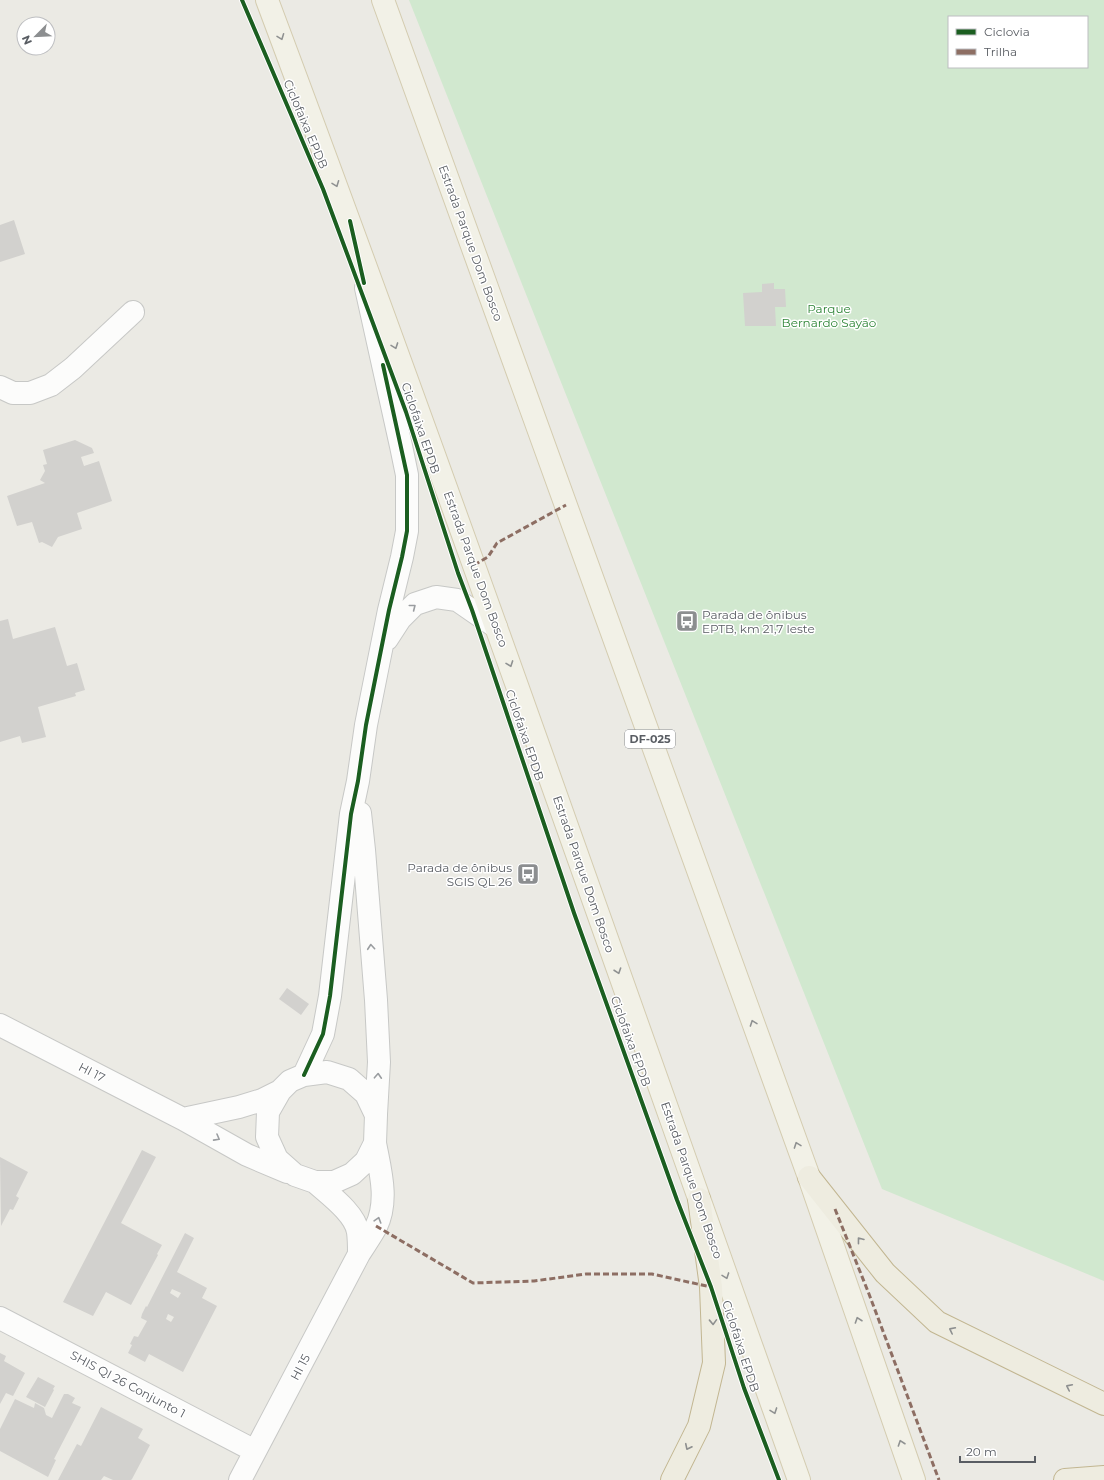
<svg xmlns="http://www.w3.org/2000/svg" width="1104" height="1480" font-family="Montserrat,sans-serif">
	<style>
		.green { fill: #d1e8cf; fill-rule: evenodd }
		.building { fill: #d2d1ce; fill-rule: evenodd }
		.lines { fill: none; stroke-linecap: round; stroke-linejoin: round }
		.minor-casing { stroke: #c7c8c6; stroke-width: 24 }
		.major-casing { stroke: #d4ccb0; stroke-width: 24 }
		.highway-casing { stroke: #c2b691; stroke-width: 24 }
		.minor { stroke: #fcfcfb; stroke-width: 22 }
		.major { stroke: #f2f1e7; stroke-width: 22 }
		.highway { stroke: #eeece0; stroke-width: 22 }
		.quiet { stroke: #8d6e63; stroke-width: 3; stroke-dasharray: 6 3; stroke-linecap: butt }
		.cycleway-casing { stroke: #fff; stroke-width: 6 }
		.cycleway { stroke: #1b5e20; stroke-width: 4 }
		.oneway { stroke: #8f9191 }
		.oneway2 { stroke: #9a9da0 }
		.oneway3 { stroke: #8d8f8f }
		.labels { text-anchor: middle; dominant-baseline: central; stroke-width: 3; stroke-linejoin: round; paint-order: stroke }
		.shield { fill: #fff; stroke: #8b8e92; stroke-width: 1 }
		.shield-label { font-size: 11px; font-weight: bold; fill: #595d63 }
		.street-label { font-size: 12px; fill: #595d63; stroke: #fff }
		.park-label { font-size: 12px; fill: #2e8537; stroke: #fff }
		.poi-label { font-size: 12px; fill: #595d63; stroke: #fff; text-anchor: start }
	</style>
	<rect width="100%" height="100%" fill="#ebeae4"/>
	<!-- green -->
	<path class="green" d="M409,0h695v1281l-222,-92zM949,17h138v50h-138z"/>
	<!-- building -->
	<path class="building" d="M14,220l11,34 -25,8v-37z
		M774,283v6h11l1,18h-11l1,19h-31l-2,-33 19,-1v-8z
		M75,440l17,8 2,5 -13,4 3,9 15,-5 13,40 -35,12 5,16 -24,8 -6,10 -10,-5 -3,1 -7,-21 -15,4 -10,-30 38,-13 -5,-3 5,-9 -2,-6 4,-1 -4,-14z
		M8,619l5,20 42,-12 12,39 10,-3 8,27 -10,3 1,3 -38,11 8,30 -24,6 -2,-7 -20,6v-121z
		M287,988l22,16 -8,11 -22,-16z
		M142,1150l14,7 -35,66 41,22 -5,9 1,1 -27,50 -25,-13 -13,24 -30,-14z
		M0,1157l28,15 -12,24 3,2 -6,12 -3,-1 -9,17z
		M185,1233l9,5 -17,34 30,16 -5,10 15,8 -34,66 -34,-18 -4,8 -17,-9 4,-8 -2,-1 4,-8 4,1 9,-16 -6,-3 1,-4 4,-8 1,1zM172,1289l9,4 -3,5 -8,-5zM168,1314l6,3 -3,5 -5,-3z
		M0,1353l6,3 -2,5 21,12 -12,23 -7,-3 -6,11z
		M38,1377l17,9 -2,3 1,1 -9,17 -19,-10z
		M64,1394h4l7,4 -3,5 9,4 -27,52 2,1 -8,17 -48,-26v-22l15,-30 19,9 1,-5 9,5 2,7 6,3z
		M101,1407l42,22 -5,9 12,7 -18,34 -1,1h-18l-9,-4 -3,4h-43l19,-36 4,2z"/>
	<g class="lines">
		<!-- minor casing -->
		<g class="minor-casing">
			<path id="minor" d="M0,387l13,6h17l21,-8 22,-17 60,-56
				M387,639l13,-20 15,-15 21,-7 21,3 39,27
				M360,813l4,37 12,150 3,62 -3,52
				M0,1025l183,94 64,36 40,17
				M304,1075l19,-41 7,-38 21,-182 7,-33 8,-56 23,-115 13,-53 5,-26v-56l-6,-29 -35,-158
				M183,1119l56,-12 23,-7 18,-9 10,-10 14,-6 23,-3 22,7 17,15 10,21 -1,28 -9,18 -14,13 -18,8h-19l-20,-7 -18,-16 -10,-22 1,-25 12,-21
				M315,1182c13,12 40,31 43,50 1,7 1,15 1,22
				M0,1318l255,133
				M240,1480l119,-226c6,-9 12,-18 17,-27 13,-27 4,-57 -1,-84"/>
		</g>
		<!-- major casing -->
		<g class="major-casing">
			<path id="major" d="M267,0c184,491 356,986 532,1480
				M383,0l426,1177 105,303"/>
		</g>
		<!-- highway casing -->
		<g class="highway-casing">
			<path id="highway" d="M809,1177l76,96 52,49 167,82
				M672,1480l27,-54 15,-63 -3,-76 -12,-88
				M1065,1480l39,-3"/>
		</g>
		<!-- minor -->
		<use href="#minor" class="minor"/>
		<!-- major -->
		<use href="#major" class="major"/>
		<!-- highway -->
		<use href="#highway" class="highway"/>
		<!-- quiet -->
		<path class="quiet" d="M474,565l14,-8 9,-14 69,-38
			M835,1209l34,85 70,186
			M376,1226l97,57 61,-2 52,-7h66l59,13"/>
		<!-- cycleway casing -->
		<g class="cycleway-casing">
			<path id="cycleway" d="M242,0l81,189 83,223 52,161 14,37 102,303 103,287 34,87 33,101 35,92
				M350,221l14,62
				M304,1075l19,-41 7,-38 21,-182 7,-33 8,-56 23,-115 13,-53 5,-26v-56l-24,-110"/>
		</g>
		<!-- cycleway -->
		<use href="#cycleway" class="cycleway"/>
	</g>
	<!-- one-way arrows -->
	<defs><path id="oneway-chevron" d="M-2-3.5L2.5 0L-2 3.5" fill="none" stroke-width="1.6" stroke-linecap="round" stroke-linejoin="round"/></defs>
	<g class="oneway">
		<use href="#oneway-chevron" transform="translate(281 37) rotate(69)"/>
		<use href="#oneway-chevron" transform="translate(336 184) rotate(69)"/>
		<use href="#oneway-chevron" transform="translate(395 346) rotate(70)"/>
		<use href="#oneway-chevron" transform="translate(510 664) rotate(70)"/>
		<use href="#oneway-chevron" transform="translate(618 971) rotate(71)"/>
		<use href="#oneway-chevron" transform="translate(753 1023) rotate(-110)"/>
		<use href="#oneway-chevron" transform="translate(797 1145) rotate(-110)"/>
		<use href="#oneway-chevron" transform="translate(726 1276) rotate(70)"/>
		<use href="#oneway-chevron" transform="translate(858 1320) rotate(-109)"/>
		<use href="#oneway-chevron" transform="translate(774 1411) rotate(70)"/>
		<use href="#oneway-chevron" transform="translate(901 1443) rotate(-109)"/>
	</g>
	<g class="oneway2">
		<use href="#oneway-chevron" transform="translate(413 607) rotate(-38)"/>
		<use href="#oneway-chevron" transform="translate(371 947) rotate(-95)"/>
		<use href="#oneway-chevron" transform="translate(378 1076) rotate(-87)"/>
		<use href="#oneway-chevron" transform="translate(217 1138) rotate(29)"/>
		<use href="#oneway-chevron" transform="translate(378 1220) rotate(-73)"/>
	</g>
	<g class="oneway3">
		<use href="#oneway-chevron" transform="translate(860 1240) rotate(-128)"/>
		<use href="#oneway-chevron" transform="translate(713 1322) rotate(88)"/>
		<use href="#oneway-chevron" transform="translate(952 1330) rotate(-153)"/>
		<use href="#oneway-chevron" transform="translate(1069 1387) rotate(-154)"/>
		<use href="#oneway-chevron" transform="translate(688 1447) rotate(116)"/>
	</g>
	<!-- icons -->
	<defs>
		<g id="bus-square" transform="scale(1.15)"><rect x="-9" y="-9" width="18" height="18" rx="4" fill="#8c8e90" stroke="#fff"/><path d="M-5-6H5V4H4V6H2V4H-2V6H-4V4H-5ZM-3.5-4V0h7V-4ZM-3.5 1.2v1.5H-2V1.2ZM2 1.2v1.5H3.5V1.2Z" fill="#fff"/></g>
	</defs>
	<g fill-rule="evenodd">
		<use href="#bus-square" x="687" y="621"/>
		<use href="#bus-square" x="528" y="874"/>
	</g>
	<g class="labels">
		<!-- shield labels -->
		<rect class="shield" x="625" y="730" width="50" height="18" rx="3"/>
		<g class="shield-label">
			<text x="650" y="739">DF-025</text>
		</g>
		<!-- street labels -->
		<g class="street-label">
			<text transform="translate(306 124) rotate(67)">Ciclofaixa EPDB</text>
			<text transform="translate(471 243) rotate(70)">Estrada Parque Dom Bosco</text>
			<text transform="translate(421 428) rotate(71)">Ciclofaixa EPDB</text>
			<text transform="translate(476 569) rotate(70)">Estrada Parque Dom Bosco</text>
			<text transform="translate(525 735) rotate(71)">Ciclofaixa EPDB</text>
			<text transform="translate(584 874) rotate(71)">Estrada Parque Dom Bosco</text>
			<text transform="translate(631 1041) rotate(70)">Ciclofaixa EPDB</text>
			<text transform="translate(92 1072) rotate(27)">HI 17</text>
			<text transform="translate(692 1180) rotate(71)">Estrada Parque Dom Bosco</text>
			<text transform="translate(741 1346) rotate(72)">Ciclofaixa EPDB</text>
			<text transform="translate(300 1367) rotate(-62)">HI 15</text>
			<text transform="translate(128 1384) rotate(28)">SHIS QI 26 Conjunto 1</text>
		</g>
		<!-- park labels -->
		<g class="park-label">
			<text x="829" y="308">Parque<tspan x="829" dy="14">Bernardo Sayão</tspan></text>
		</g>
		<!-- poi labels -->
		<g class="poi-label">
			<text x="702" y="614">Parada de ônibus<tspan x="702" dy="14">EPTB, km 21,7 leste</tspan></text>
			<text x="512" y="867" text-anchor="end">Parada de ônibus<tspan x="512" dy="14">SGIS QL 26</tspan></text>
		</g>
	</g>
	<!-- legend -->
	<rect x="948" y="16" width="140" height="52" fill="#ffffff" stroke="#bdbec1"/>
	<rect x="956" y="29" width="20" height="6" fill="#1b5e20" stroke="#bdbec1"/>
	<text x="984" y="36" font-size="12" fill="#595d63">Ciclovia</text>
	<rect x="956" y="49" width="20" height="6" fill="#8d6e63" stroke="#bdbec1"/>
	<text x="984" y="56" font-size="12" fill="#595d63">Trilha</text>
	<!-- north arrow -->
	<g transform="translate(36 36) rotate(246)"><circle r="19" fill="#ffffff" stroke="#bdbec1"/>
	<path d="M0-3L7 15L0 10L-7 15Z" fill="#8c8e90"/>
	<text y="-6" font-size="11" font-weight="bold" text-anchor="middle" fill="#595d63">N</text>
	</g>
	<!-- scale -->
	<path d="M960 1456v6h75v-6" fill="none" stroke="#595d63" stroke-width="2"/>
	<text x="966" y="1456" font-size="12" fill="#595d63" stroke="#ffffff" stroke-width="3" paint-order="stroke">20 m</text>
</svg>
